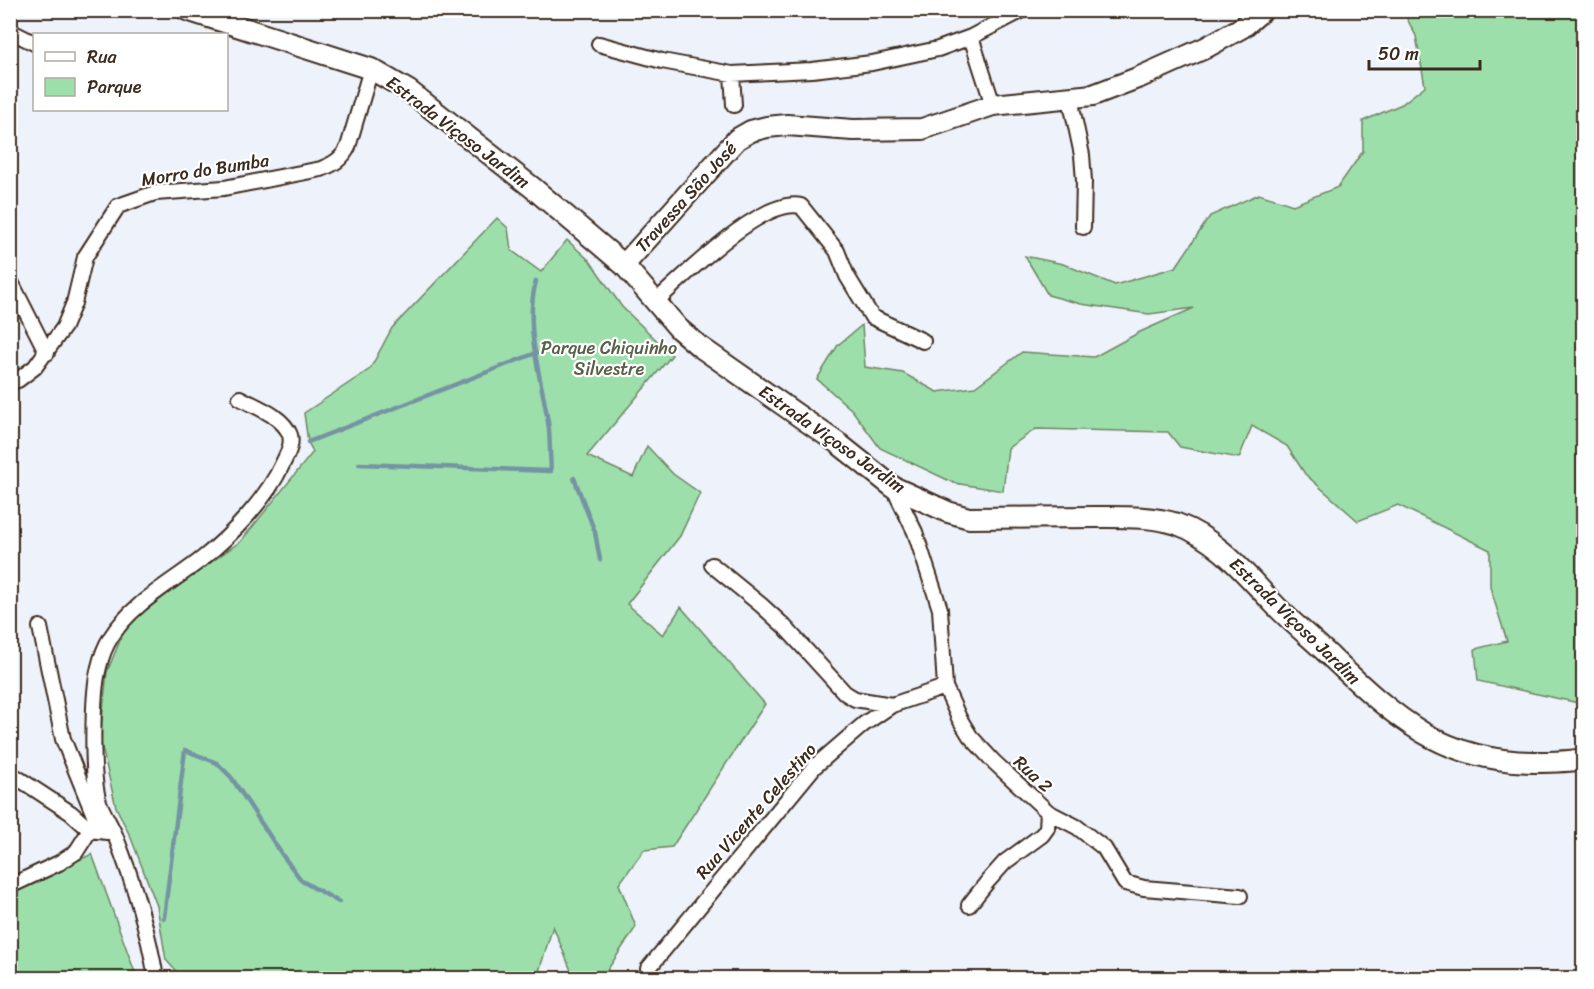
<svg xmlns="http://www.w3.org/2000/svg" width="1594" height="989" font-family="Sriracha,sans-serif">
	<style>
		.green { fill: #9ddfaa; stroke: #6c8464; stroke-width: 1.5 }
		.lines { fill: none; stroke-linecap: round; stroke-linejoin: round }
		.stream { stroke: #7594a3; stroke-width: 4.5 }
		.street-casing { stroke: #3b2a1e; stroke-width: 18 }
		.secondary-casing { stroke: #3b2a1e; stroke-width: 24 }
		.street { stroke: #fff; stroke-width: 14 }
		.secondary { stroke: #fff; stroke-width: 20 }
		.labels { text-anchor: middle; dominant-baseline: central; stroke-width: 4.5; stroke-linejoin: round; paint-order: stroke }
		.street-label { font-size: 18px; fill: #3b2a1e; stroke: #fff }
		.park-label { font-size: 18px; fill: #586048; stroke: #fff }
	</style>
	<rect width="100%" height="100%" fill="#eef2fb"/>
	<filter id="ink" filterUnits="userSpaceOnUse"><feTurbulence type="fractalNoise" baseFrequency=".0167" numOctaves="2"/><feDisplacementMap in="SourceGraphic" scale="12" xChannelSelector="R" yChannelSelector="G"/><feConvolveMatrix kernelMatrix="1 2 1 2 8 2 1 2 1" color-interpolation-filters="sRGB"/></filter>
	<g filter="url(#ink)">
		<!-- green -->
		<path class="green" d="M1403,11h180l1,567 -3,18 3,1 -1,107 -105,-23 -3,-32 32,-8 -17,-54v-37l-92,-45 -40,16 -53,-47 -18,-28 -35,-20 -13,32 -59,-11 -12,-15 -132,-3 -28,19 -5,43 -49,-8 -74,-35 -28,-38 -35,-31 21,-34 24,-20 3,42 38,6 34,19 38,-5 47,-35 72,5 46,-25 54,-24 -45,6 -68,-10 -33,-9 -23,-39 38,8 52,21 61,-18 34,-51 49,-22 34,11 45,-18 25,-36v-30l39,-17 23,-18 -9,-50z
			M497,218l11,10 3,22 30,22 26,-32 23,21 32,46 50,48 -85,101 46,21 14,-31 26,28 27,19 -20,43 -53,68 36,31 18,-28 84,97 -93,143 -28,3 -25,34 17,43 -34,51h-28l-21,-52 -16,52h-355l-16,-18 -9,-54 -26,-68 -15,-31 -16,-68 7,-67 21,-51 113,-80 72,-89 -5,-10 -4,-29 66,-44 22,-41z
			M92,854l45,124h-120l-6,-17 -1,-69z"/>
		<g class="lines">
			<!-- stream -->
			<path class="stream" d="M308,442l228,-89
				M359,464l192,7c-1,-14 -1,-28 -2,-42 -6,-48 -26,-99 -13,-148
				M574,478l21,54 5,28
				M164,918l21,-168 32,13 14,14 52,79 19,25 37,21"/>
			<!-- street casing -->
			<g class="street-casing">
				<path id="street" d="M10,31l24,12
					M971,37l22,68
					M599,44l63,17 70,13 80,-4 60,-7 66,-14 33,-12 52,-27
					M732,74l2,31
					M1070,98l12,57 2,26 -1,46
					M10,280l37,73
					M655,302c30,-26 106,-105 146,-96l36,45 10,25 25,41 51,24
					M10,382l8,-2 17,-13 29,-40 10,-24 11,-46 33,-51 37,-13 69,-5 97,-19c13,-5 21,-10 27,-22l23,-78
					M893,487l22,45 25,77 5,78 14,31 11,18 24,26 54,50 -1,16 -5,7 -37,27 -17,19 -19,24
					M712,565l49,40 23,21 61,67 10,6 37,6
					M40,627l23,112 37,91
					M10,773l61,40 19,17 17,2
					M1048,812l29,15 27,21 21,35 19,5 96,8
					M10,886l49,-23 17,-11 14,-22
					M648,969l166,-202 50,-43 28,-19 53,-18
					M156,978c-8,-48 -23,-97 -41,-143 -5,-11 -12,-22 -16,-33 -8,-25 -7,-110 0,-135 2,-9 7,-22 12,-30 21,-34 62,-55 92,-79 29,-23 64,-60 79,-93 4,-9 11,-19 8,-30 -7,-19 -34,-28 -50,-37"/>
			</g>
			<!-- secondary casing -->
			<g class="secondary-casing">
				<path id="secondary" d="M187,10l184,59 38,22 124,97 91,77 55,64 20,17 140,98 54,43 55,25 21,6c42,0 85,-1 127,-1 27,0 56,-1 81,7 41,15 69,51 97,80 19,20 41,37 60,56 63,59 108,101 200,102 16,0 33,0 50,-3
					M624,265l113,-126 14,-8 16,-4 20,-2 66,5 69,-1 71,-24 100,-10 47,-18 65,-29 38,-21 20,-17"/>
			</g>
			<!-- street -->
			<use href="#street" class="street"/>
			<!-- secondary -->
			<use href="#secondary" class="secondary"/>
		</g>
	</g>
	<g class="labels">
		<!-- street labels -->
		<g class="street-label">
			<text transform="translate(458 132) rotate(37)">Estrada Viçoso Jardim</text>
			<text transform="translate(205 170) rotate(-9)">Morro do Bumba</text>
			<text transform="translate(686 197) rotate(-48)">Travessa São José</text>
			<text transform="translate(832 439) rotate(35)">Estrada Viçoso Jardim</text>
			<text transform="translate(1295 621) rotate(44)">Estrada Viçoso Jardim</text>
			<text transform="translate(1033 774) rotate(43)">Rua 2</text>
			<text transform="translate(756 811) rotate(-49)">Rua Vicente Celestino</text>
		</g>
		<!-- park labels -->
		<g class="park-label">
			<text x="609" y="348">Parque Chiquinho<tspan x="609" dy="21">Silvestre</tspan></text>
		</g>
	</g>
	<!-- margin -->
	<rect width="1594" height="989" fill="none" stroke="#fff" stroke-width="36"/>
	<rect x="18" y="18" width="1558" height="953" fill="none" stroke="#3b2a1e" stroke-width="2" filter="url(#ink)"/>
	<!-- legend -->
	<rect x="33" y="33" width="195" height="78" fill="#ffffff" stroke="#b1aaa5" stroke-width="1.5"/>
	<rect x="45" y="52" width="30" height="9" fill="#ffffff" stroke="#b1aaa5" stroke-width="1.5"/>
	<text x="87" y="63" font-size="18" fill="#3b2a1e">Rua</text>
	<rect x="45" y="78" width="30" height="18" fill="#9ddfaa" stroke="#b1aaa5" stroke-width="1.5"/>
	<text x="87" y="93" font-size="18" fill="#3b2a1e">Parque</text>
	<!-- scale -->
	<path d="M1369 60v9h111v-9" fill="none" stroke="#3b2a1e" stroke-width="3"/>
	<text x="1378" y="60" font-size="18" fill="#3b2a1e" stroke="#ffffff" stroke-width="4.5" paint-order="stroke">50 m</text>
</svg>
